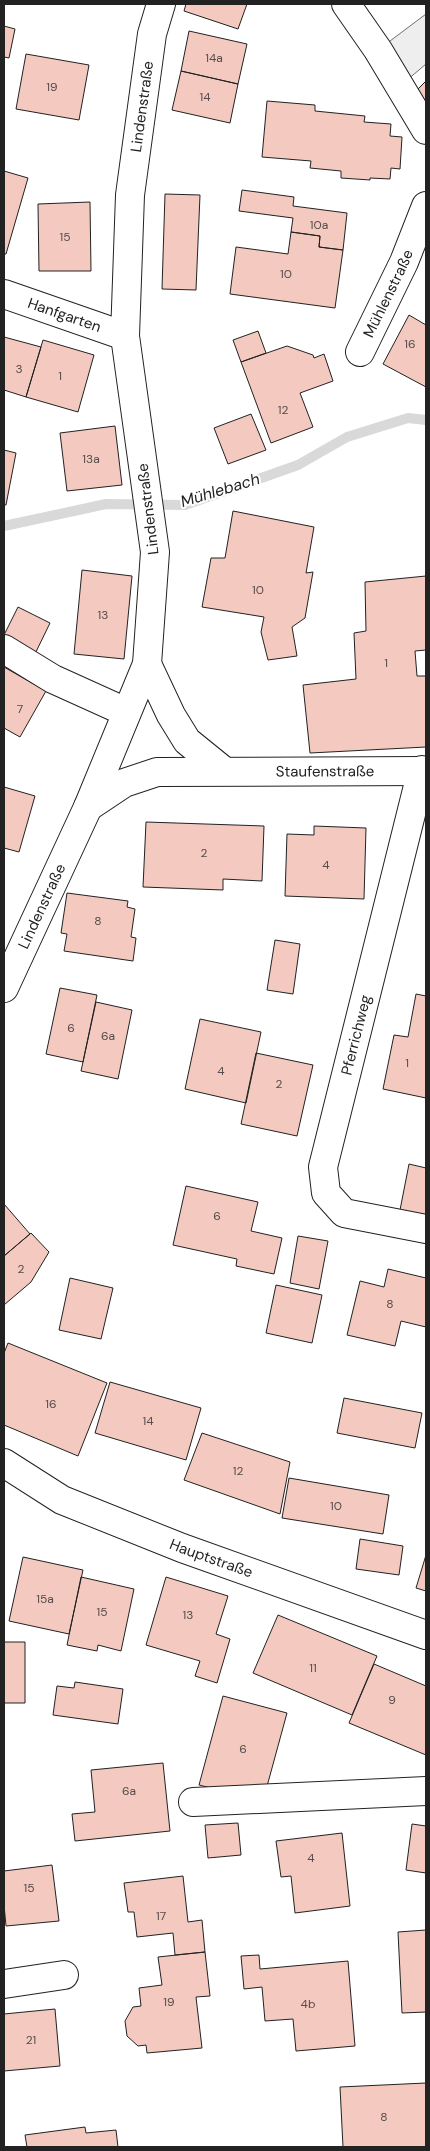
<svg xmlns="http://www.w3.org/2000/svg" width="430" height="2151" font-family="'DM Sans',sans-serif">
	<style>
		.green { fill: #eee; stroke: #6f6f6f }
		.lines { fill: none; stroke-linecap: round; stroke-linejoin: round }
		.stream { stroke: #d9d9d9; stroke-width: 10 }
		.building { fill: #f3c9c0; stroke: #222 }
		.minor-casing { stroke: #222; stroke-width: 30 }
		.minor { stroke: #fff; stroke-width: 28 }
		.labels { text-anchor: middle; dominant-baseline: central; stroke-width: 4; stroke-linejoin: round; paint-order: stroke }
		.number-label { font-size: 12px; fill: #564c4a }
		.street-label { font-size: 15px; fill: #222; stroke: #fff }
		.water-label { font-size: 16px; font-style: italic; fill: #222; stroke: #fff }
	</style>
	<rect width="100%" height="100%" fill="#fff"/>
	<!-- green -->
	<path class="green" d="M426,14v50l-26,22 -22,-36z"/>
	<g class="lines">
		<!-- stream -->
		<path class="stream" d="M4,526l102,-22 79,1 113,-40 49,-28 61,-19 18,2"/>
	</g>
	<!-- building -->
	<path class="building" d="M186,4h61l-9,25 -54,-18z
		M4,26l11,3 -6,29 -5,-1z
		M189,31l58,13 -9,40 -57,-13z
		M26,54l63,11 -10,55 -63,-11z
		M181,71l57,13 -8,39 -58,-13z
		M426,81v24l-12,-12z
		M267,101l48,4v6l50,5 -1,6 27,2 -1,12 12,1 -2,32 -9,-1 -1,11 -20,-1v2l-29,-2v-7l-31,-3 1,-7 -49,-4z
		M4,171l24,7 -22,76h-2z
		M242,190l52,7 -1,9 54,7 -4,37 -24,-3 1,-11 -29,-4 2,-14 -54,-7z
		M165,194l35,1 -4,95 -34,-1z
		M90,202l1,69h-52l-1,-67z
		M291,232l29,4 -1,11 24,3 -8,58 -105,-14 6,-47 52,7z
		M409,315l17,10v62l-43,-23z
		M258,331l8,22 -25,9 -8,-22z
		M4,337l37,10 -15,50 -22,-7z
		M43,340l51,15 -16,57 -52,-15z
		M287,346l26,9 1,3 10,-4 9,27 -33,12 13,34 -42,16 -30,-81z
		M251,414l15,36 -38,14 -14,-36z
		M115,426l7,59 -55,6 -7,-58z
		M4,450l12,3 -10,52h-2z
		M233,511l81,16 -8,46 7,-1 -8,46 -13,9 5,29 -29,4 -7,-28 3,-15 -62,-10 9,-49h14z
		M82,570l50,6 -8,83 -50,-5z
		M426,576v74l-11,1 2,25h9v71l-116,6 -7,-68 53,-6 -2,-46 12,-2 -1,-49z
		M18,607l32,16 -17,35 -29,-15v-8z
		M4,667l42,24 -26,46 -16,-9z
		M4,787l31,9 -16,56 -15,-4z
		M146,822l118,4 -2,55 -39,-2v11l-80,-3z
		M314,826l52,2 -2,71 -79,-3 2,-62 27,1z
		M67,893l61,8 -1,6 8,2 -4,28 5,1 -3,23 -69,-10 3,-17 -6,-1z
		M275,940l25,4 -7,50 -26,-4z
		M60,988l37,7 -14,67 -37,-8z
		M416,994l10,2v102l-43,-9 11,-54 14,2z
		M96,1002l36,8 -14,69 -37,-8z
		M200,1019l61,13 -15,71 -61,-14z
		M256,1053l57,12 -16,71 -56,-12z
		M409,1164l17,4v47l-26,-5z
		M186,1186l72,16 -7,29 31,7 -8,36 -38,-8 1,-7 -64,-14z
		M4,1204l26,30 -26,22z
		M31,1233l18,19 -18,30 -27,23v-49z
		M298,1236l30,5 -9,48 -29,-6z
		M388,1269l38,9v49l-25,-6 -6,25 -48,-11 13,-54 24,6z
		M70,1278l43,10 -12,51 -42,-9z
		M276,1285l46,10 -10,48 -46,-10z
		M8,1343l99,40 -29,73 -74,-31v-72z
		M110,1382l91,26 -15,52 -91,-27z
		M344,1398l78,15 -7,35 -78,-15z
		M202,1433l88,29 -10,52 -96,-34z
		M289,1478l100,17 -6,39 -101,-16z
		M360,1539l43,7 -4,29 -43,-6z
		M426,1555v36l-10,-3z
		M23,1557l60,13 -14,64 -60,-13z
		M81,1577l53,12 -13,62 -23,-6 -1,6 -30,-6z
		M166,1577l62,19 -12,38 14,5 -13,44 -22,-7 5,-15 -54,-16z
		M278,1615l99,41 -25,59 -99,-42z
		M4,1642h21v61h-21z
		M374,1664l52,22v69l-77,-32z
		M75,1682l48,7 -5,35 -65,-9 4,-29 17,2z
		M223,1696l64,17 -24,88 -64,-16z
		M163,1763l7,68 -95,10 -3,-27 23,-2 -4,-42z
		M238,1823l3,32 -33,3 -3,-33z
		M412,1824l14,2v47l-20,-3z
		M342,1833l8,73 -55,7 -4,-37 -10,1 -5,-36z
		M52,1865l7,56 -53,5 -2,-21v-34z
		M183,1876l5,46 14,-2 3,32 -30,3 -2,-22 -36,4 -3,-25h-6l-4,-29z
		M426,1930v82l-24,1 -4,-81z
		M205,1952l5,44 -14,1 6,51 -55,5 -1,-8 -8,1 -11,-10 -2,-15 8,-14 8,-1 -2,-18 23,-3 -4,-28z
		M259,1955l1,14 88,-8 7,85 -59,5 -3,-32 -28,2 -3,-34 -18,2 -3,-33z
		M55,2009l5,57 -56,5v-57z
		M426,2083v64h-83l-3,-60z
		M85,2127l1,6 30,-3 2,17h-91l-2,-12z"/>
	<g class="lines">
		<!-- minor casing -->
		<g class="minor-casing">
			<g id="minor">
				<path d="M346,4l32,46 48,80"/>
				<path id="s1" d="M4,294l121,42"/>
				<path id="s2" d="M360,352l44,-90 22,-56"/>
				<path d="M4,649l49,30 73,33"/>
				<path d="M147,664l24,51 16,26 37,30"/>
				<path d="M422,770l-99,397 3,26 18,20 82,16"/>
				<path id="s3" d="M88,807l36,-24 33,-11 269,-1"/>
				<path id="s4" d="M4,988l84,-181 59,-143 8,-112 -30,-216 5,-141 22,-161 9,-30"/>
				<path id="s5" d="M4,1463l58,37 120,48 244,87"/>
				<path d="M193,1802l233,-11"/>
				<path d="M4,1984l60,-9"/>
			</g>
		</g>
		<!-- minor -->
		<use href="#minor" class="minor"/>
	</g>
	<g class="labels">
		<!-- number labels -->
		<g class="number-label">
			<text x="214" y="58">14a</text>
			<text x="52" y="87">19</text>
			<text x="205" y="97">14</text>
			<text x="319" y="225">10a</text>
			<text x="65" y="237">15</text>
			<text x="286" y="274">10</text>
			<text x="410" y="344">16</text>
			<text x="19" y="369">3</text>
			<text x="60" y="376">1</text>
			<text x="283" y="410">12</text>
			<text x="91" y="459">13a</text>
			<text x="258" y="590">10</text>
			<text x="103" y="615">13</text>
			<text x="386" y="663">1</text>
			<text x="20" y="709">7</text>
			<text x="204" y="853">2</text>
			<text x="326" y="865">4</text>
			<text x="98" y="921">8</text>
			<text x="71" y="1028">6</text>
			<text x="108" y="1036">6a</text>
			<text x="407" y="1063">1</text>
			<text x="221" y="1071">4</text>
			<text x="279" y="1084">2</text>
			<text x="217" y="1216">6</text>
			<text x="21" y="1269">2</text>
			<text x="390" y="1304">8</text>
			<text x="51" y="1404">16</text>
			<text x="148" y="1421">14</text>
			<text x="238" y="1471">12</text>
			<text x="336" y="1506">10</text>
			<text x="45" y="1599">15a</text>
			<text x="102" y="1612">15</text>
			<text x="188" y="1615">13</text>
			<text x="313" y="1668">11</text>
			<text x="392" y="1700">9</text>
			<text x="243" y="1749">6</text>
			<text x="129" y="1791">6a</text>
			<text x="311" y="1858">4</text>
			<text x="29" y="1888">15</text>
			<text x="161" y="1916">17</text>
			<text x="169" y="2002">19</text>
			<text x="308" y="2004">4b</text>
			<text x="31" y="2040">21</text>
			<text x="384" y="2117">8</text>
		</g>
		<!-- street labels -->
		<g class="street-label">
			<text stroke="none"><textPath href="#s4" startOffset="915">Lindenstraße</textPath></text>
			<text stroke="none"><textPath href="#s2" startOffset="65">Mühlenstraße</textPath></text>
			<text stroke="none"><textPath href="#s1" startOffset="64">Hanfgarten</textPath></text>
			<text transform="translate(148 509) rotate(-97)">Lindenstraße</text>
			<text stroke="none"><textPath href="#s3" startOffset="246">Staufenstraße</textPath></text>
			<text stroke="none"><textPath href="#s4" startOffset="90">Lindenstraße</textPath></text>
			<text transform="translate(356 1035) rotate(-76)">Pferrichweg</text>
			<text stroke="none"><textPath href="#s5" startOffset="229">Hauptstraße</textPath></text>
		</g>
		<!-- water labels -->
		<g class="water-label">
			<text transform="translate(220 490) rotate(-17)">Mühlebach</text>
		</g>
	</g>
	<!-- border -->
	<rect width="430" height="2151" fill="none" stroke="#222222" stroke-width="10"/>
</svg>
